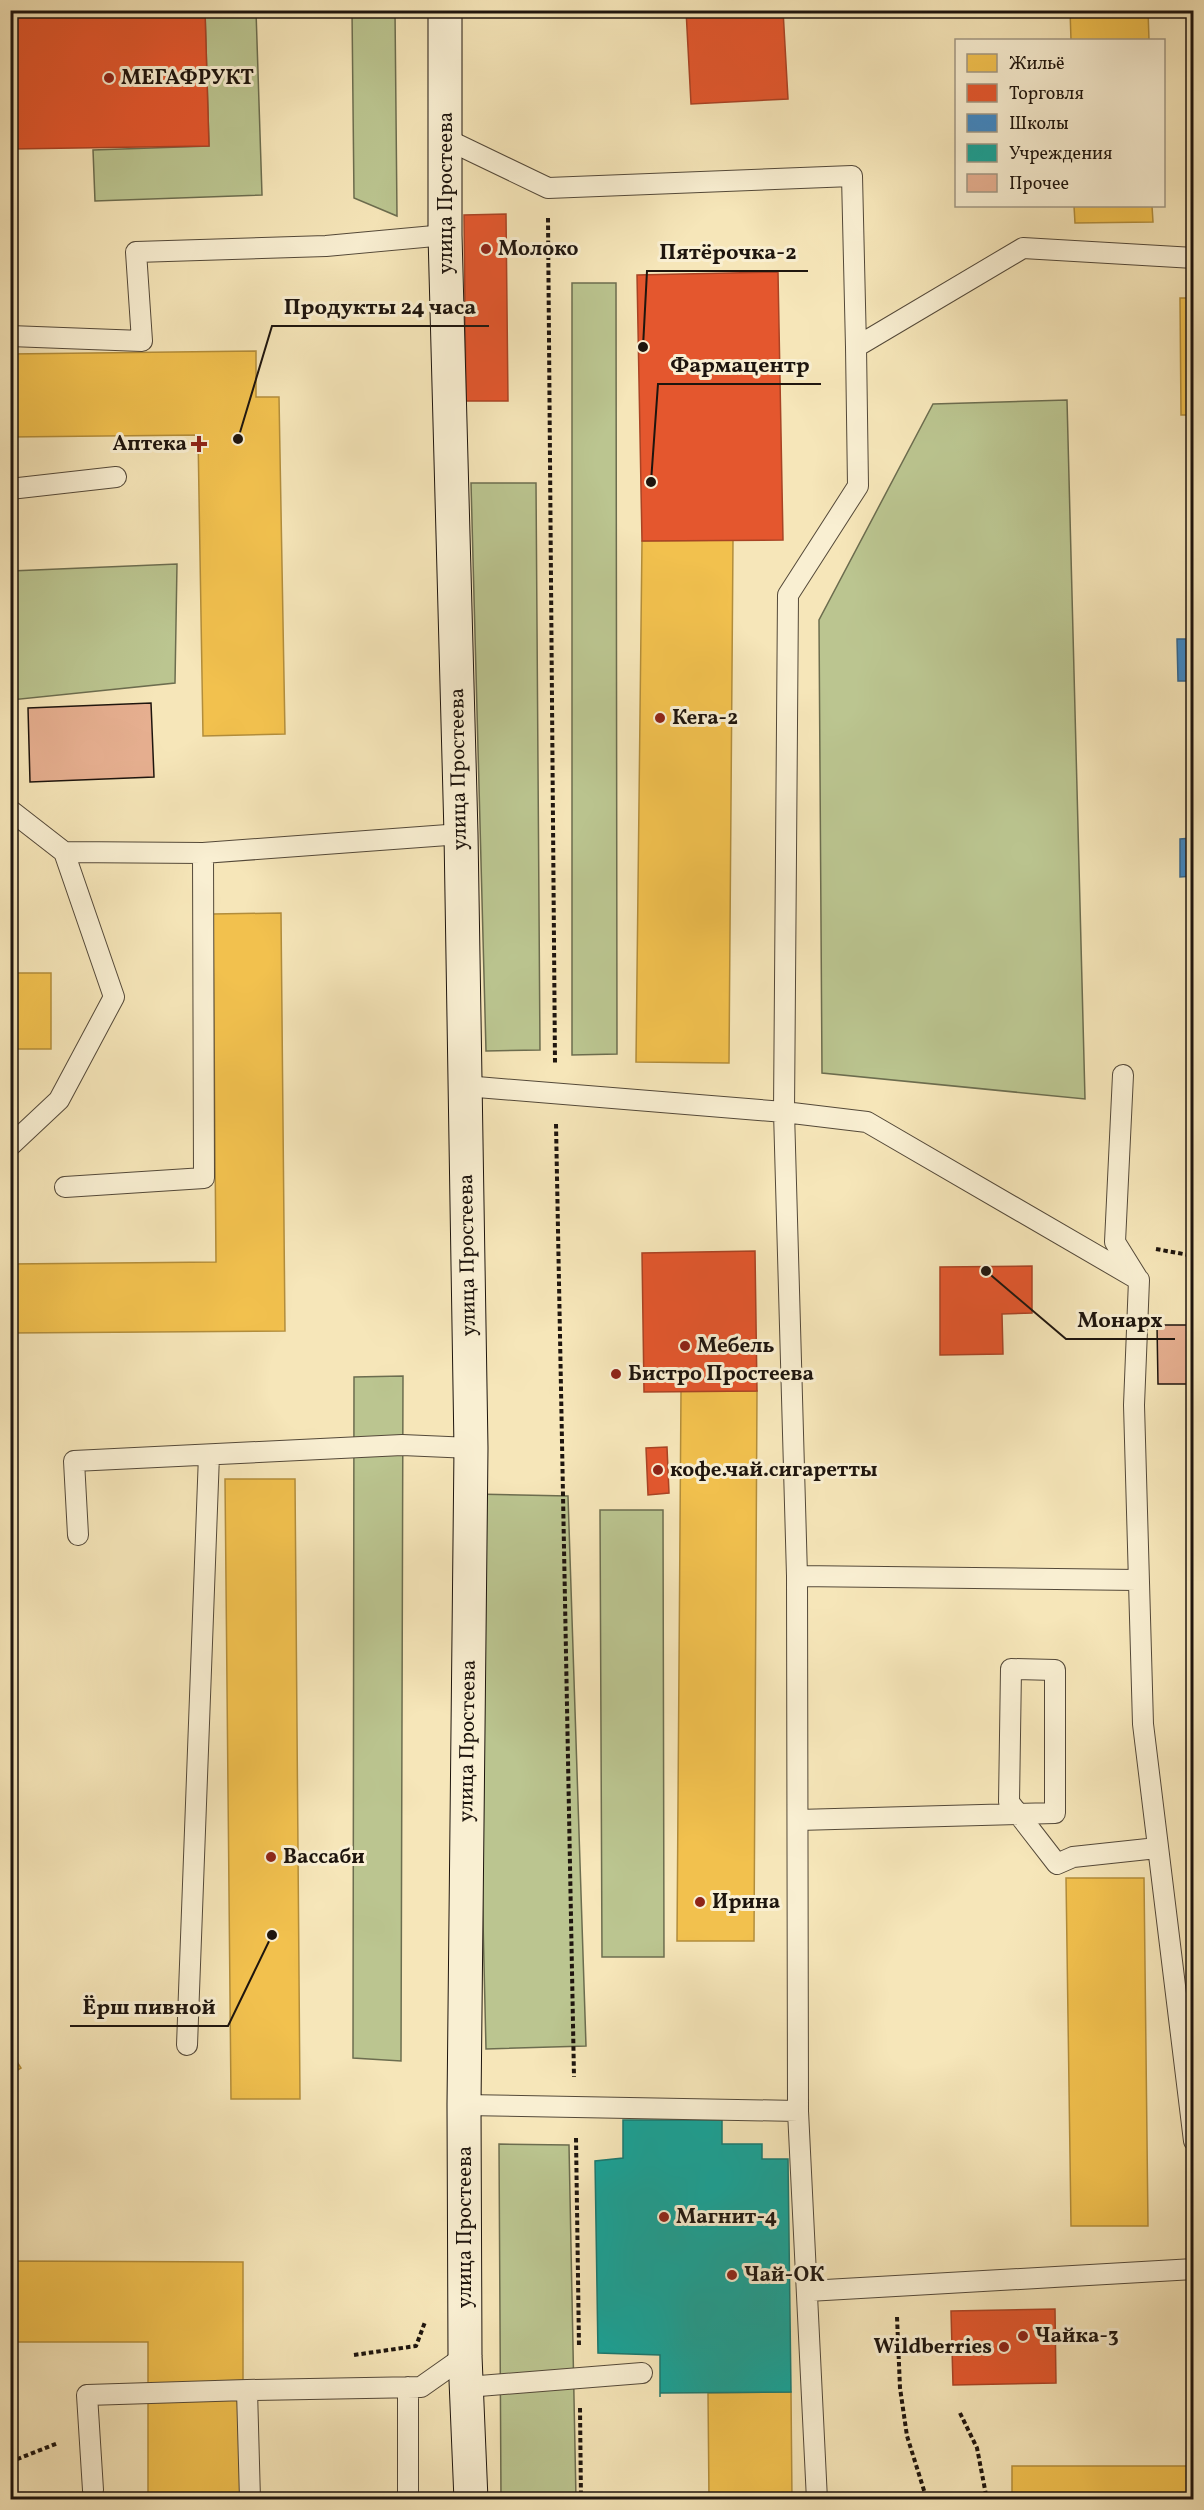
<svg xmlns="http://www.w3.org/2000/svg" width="1204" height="2510" font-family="Vollkorn,serif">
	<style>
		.green { fill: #bbc590; stroke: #6c6d4f; stroke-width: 1.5 }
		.homes { fill: #f2c14e; stroke: #b28d3b; stroke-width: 1.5 }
		.shops { fill: #e4572e; stroke: #a94324; stroke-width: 1.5 }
		.schools { fill: #3f88c5; stroke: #35668e; stroke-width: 1.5 }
		.public { fill: #17a398; stroke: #19786f; stroke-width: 1.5 }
		.building { fill: #e6af90; stroke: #1e150e; stroke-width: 1.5 }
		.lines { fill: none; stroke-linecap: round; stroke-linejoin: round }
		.lane-casing { stroke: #544939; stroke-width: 22 }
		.secondary-casing { stroke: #1e150e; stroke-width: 35 }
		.path { stroke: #1e150e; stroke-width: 4; stroke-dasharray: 4.5 3; stroke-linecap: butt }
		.lane { stroke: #f9efd2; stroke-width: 20 }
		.secondary { stroke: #f9efd2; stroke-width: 33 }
		.poi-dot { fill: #8f2418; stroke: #f9efd2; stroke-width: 2 }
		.labels { text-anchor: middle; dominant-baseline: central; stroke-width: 6; stroke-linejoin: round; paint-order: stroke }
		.poi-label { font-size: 21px; font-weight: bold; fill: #1e150e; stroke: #f9efd2; text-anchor: start }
		.street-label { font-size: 21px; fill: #1e150e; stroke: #f9efd2 }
		.leader { fill: none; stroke: #1e150e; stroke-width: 2 }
		.callout-dot { fill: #1e150e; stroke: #f9efd2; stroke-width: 2 }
		.callout-label { font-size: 22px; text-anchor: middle; font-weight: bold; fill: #1e150e; stroke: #f9efd2; stroke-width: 6; stroke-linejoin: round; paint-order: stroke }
	</style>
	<rect width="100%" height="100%" fill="#f6e6b9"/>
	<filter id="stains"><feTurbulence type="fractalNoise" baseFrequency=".00333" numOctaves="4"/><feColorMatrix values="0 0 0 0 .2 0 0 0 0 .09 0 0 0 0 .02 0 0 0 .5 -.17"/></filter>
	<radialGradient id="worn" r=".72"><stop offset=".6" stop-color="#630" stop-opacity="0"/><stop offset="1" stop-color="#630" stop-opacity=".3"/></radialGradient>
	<!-- green -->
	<path class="green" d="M205,11h51l6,184 -167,6 -2,-51 116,-4z
		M352,11h43l2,205 -43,-18z
		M572,283h44l1,771 -45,1z
		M1067,400l18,699 -263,-26 -3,-453 114,-216z
		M471,483h65l4,567 -54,1z
		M177,564l-2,119 -164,17v-129z
		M403,1376l-2,685 -48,-3 1,-681z
		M473,1494l95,2 18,550 -100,3z
		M600,1510h63l1,447h-62z
		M499,2144l70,1 7,354h-75z"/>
	<!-- homes -->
	<path class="homes" d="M1070,10h78l1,30h-78z
		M1074,206h78l1,16 -78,1z
		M1180,298h14v117h-13z
		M256,351v46h23l6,337 -82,2 -5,-301 -188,2v-83z
		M733,540l-4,523 -93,-1 6,-521z
		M281,913l4,418 -275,2v-69l206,-2 -3,-348z
		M10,973h41v76h-41z
		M681,1391h76l-3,550h-77z
		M225,1479h70l5,620h-69z
		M1066,1878h78l4,348h-77z
		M10,2051l11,17 -11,7z
		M10,2261l233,1v238h-95v-158h-138z
		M791,2392l1,108h-83l-1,-107z
		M1012,2466h182v34h-182z"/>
	<!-- shops -->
	<path class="shops" d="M10,10h195l4,136 -199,3z
		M686,10h97l5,89 -97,5z
		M506,214l2,187h-42l-2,-186z
		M778,272l5,268 -141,1 -5,-266z
		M755,1251l2,140 -113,1 -2,-139z
		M1032,1266v47l-30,1 1,40 -63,1v-88z
		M667,1447l2,46 -21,2 -2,-47z
		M1055,2309l1,74 -103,2 -2,-74z"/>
	<!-- schools -->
	<path class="schools" d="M1177,639h17v94h-3v-52h-13z
		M1192,784h2v92l-14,1v-38l13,-1z"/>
	<!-- public -->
	<path class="public" d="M623,2120h99v24h40v15h26l3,233 -131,1v4v-42l-62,-2 -3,-192 28,-3z"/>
	<!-- building -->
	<path class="building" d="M151,703l3,74 -124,5 -2,-74z
		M1157,1325h37v59h-36z"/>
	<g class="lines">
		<!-- lane casing -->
		<g class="lane-casing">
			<path id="lane" d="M446,139l102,49 304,-12 4,171 167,-99 171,10
				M10,336l132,5 -6,-89 190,-6 119,-11
				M10,489l106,-12
				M10,810l54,42 50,145 -55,103 -49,46
				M64,852l139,1 258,-19
				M1123,1075l-8,167 23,37
				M465,1086l319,26 4,-517 70,-109 -2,-139
				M65,1187l139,-9 -1,-325
				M78,1535l-4,-74 328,-16 69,3
				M797,1576l340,4
				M798,1820c85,-2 171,-4 257,-7v-143l-44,-1 -2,133 48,62 16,-7 84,-9
				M187,2045l22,-590
				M464,2105l334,6 -1,-535 -13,-464 83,10 272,158 -5,125 9,319 51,417
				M798,2111l19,389
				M808,2291l386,-22
				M408,2387v113
				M467,2387l175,-14
				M247,2390l174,-3 44,-31
				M93,2490l-6,-95 160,-5 3,110"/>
		</g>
		<!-- secondary casing -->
		<g class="secondary-casing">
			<path id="secondary" d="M445,10v225l16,599 10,614 -7,657 1,251 6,144"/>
		</g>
		<!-- path -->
		<path class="path" d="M548,218l7,845
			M556,1124l18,953
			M1156,1249l38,7
			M576,2138l3,209
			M897,2317l3,71 7,48 20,64
			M354,2355l62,-9 9,-24
			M580,2408l1,92
			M960,2413l17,35 10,52
			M10,2462l48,-19"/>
		<!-- lane -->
		<use href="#lane" class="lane"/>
		<!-- secondary -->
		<use href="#secondary" class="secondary"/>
	</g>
	<!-- markers -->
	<g class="poi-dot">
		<circle cx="109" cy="78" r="6"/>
		<circle cx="486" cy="249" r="6"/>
		<path d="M196 435h6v6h6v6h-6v6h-6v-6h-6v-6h6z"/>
		<circle cx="660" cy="718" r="6"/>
		<circle cx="685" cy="1346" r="6"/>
		<circle cx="616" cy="1374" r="6"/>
		<circle cx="658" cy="1470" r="6"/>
		<circle cx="271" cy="1857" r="6"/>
		<circle cx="700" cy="1902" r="6"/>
		<circle cx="664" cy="2217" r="6"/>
		<circle cx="732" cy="2275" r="6"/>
		<circle cx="1023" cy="2336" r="6"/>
		<circle cx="1004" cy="2347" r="6"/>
	</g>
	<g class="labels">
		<!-- poi labels -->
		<g class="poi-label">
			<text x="121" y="78">МЕГАФРУКТ</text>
			<text x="498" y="249">Молоко</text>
			<text x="187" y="444" text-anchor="end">Аптека</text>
			<text x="672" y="718">Кега-2</text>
			<text x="697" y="1346">Мебель</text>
			<text x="628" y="1374">Бистро Простеева</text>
			<text x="670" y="1470">кофе.чай.сигаретты</text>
			<text x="283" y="1857">Вассаби</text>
			<text x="712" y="1902">Ирина</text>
			<text x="676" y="2217">Магнит-4</text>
			<text x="744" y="2275">Чай-ОК</text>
			<text x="1035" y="2336">Чайка-3</text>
			<text x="992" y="2347" text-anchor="end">Wildberries</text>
		</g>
		<!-- street labels -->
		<g class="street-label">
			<text transform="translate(446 193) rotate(-90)">улица Простеева</text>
			<text transform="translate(459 769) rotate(-91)">улица Простеева</text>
			<text transform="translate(468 1255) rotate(-91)">улица Простеева</text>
			<text transform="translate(468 1741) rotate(-89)">улица Простеева</text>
			<text transform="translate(465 2227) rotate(-90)">улица Простеева</text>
		</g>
	</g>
	<!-- callouts -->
	<path class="leader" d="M643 347L647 271H808M238 439L272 326H489M651 482L658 384H821M986 1271L1066 1339H1175M272 1935L228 2026H70"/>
	<g class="callout-dot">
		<circle cx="643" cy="347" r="6"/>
		<circle cx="238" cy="439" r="6"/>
		<circle cx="651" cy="482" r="6"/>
		<circle cx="986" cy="1271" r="6"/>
		<circle cx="272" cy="1935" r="6"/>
	</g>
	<g class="callout-label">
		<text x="728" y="259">Пятёрочка-2</text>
		<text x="380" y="314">Продукты 24 часа</text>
		<text x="740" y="372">Фармацентр</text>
		<text x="1120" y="1327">Монарх</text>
		<text x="149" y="2014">Ёрш пивной</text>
	</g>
	<!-- margin -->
	<rect width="1204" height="2510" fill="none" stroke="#f6e6b9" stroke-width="36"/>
	<rect x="12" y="12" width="1180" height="2486" fill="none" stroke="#1e150e" stroke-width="3"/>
	<rect x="18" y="18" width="1168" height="2474" fill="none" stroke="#1e150e" stroke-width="1.5"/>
	<!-- legend -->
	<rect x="955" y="39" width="210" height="168" fill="#f9efd2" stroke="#a19884" stroke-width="1.5"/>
	<rect x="967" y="54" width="30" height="18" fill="#f2c14e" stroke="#a19884" stroke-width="1.5"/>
	<text x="1009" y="69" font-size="18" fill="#1e150e">Жильё</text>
	<rect x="967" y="84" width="30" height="18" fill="#e4572e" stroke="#a19884" stroke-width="1.5"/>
	<text x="1009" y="99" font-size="18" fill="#1e150e">Торговля</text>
	<rect x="967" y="114" width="30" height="18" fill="#3f88c5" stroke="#a19884" stroke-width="1.5"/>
	<text x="1009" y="129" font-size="18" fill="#1e150e">Школы</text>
	<rect x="967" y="144" width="30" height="18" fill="#17a398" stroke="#a19884" stroke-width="1.5"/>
	<text x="1009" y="159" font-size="18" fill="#1e150e">Учреждения</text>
	<rect x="967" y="174" width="30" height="18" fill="#e6af90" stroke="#a19884" stroke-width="1.5"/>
	<text x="1009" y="189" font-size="18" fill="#1e150e">Прочее</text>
	<rect width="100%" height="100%" filter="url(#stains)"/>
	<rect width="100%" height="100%" fill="url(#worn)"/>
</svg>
